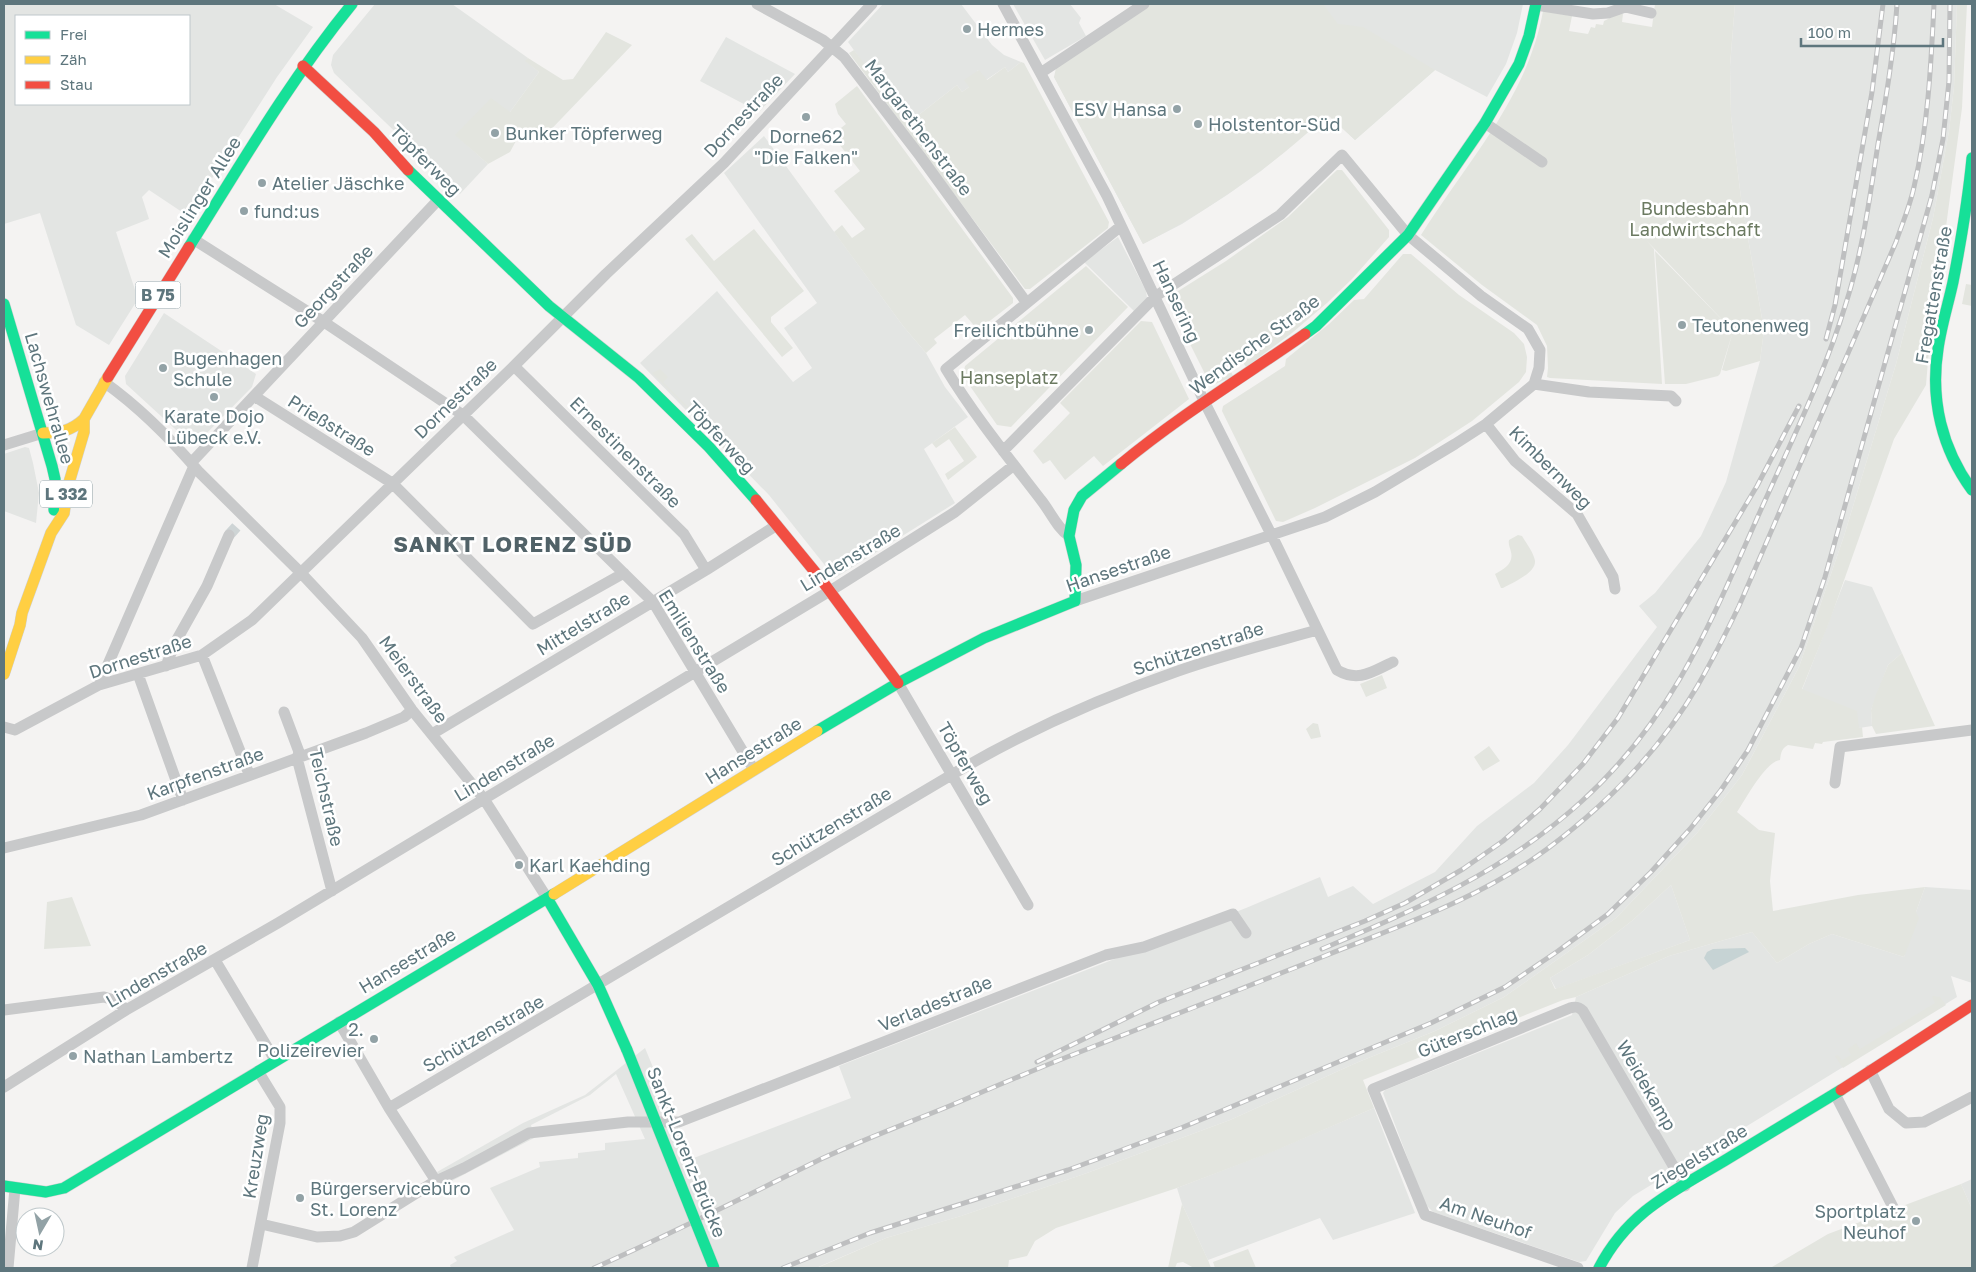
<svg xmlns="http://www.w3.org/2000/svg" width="1976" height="1272" font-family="'Golos Text',sans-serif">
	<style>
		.built { fill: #e3e5e3; fill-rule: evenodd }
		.green { fill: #e3e5df; fill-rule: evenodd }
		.water { fill: #c6d3d4 }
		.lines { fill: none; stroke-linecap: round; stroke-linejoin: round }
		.street-tunnel { stroke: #ced4d5; stroke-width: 11; stroke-dasharray: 11 5.5; stroke-linecap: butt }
		.fast-casing { stroke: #cfd0d0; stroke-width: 12 }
		.slow-casing { stroke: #cfd0d0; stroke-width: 12 }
		.jam-casing { stroke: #cfd0d0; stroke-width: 12 }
		.street { stroke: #c8c9ca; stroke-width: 11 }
		.fast { stroke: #16e098; stroke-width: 11 }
		.slow { stroke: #ffcf43; stroke-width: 11 }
		.jam { stroke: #f24e42; stroke-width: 11 }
		.rail-casing { stroke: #bebfc0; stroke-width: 5 }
		.rail { stroke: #fff; stroke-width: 3; stroke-dasharray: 9; stroke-linecap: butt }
		.fast-bridge-casing { stroke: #cfd0d0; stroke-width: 12; stroke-linecap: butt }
		.fast-bridge { stroke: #16e098; stroke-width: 11 }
		.poi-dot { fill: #92a2a6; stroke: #fff; stroke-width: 2 }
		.labels { text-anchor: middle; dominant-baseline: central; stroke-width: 5; stroke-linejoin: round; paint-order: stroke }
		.shield { fill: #fff; stroke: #8e9fa4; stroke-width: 1 }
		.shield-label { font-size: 16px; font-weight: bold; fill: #5e767d }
		.poi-label { font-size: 18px; fill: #5e767d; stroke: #fff; text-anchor: start }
		.street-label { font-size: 18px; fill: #5e767d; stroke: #fff }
		.park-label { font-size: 18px; fill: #6b7a61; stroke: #fff }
		.district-label { font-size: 22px; font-weight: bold; letter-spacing: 1px; fill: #516268; stroke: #fff }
	</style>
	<rect width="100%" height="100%" fill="#f4f3f2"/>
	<!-- built -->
	<path class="built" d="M4,4h270l39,23 -36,50 -89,139 -39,-26 -7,7 7,22 -33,13 22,67 -29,46 -33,-20 -36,-112 -36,11zM16,16h173v88h-173z
		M375,4h77l76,54 -2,3 13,11 -29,40 -54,23 32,29 -28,30 -126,-121 -3,-8 2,-10z
		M883,4h78l31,41 12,10 17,7 -13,10 -3,-5 -19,13 -8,-10 -9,17 -7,5 -5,-7 -50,39 -59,-82z
		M1013,4h57l11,14 -2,5 7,13 -41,24z
		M1151,4h372l-6,29 -11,31 -19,33 -52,-27 -80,70 -27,-25 -67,56 -34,24 -45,29 -39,20 -89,-167z
		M1735,4h222l-3,83 -5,44 -16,87 -37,146 -52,172 -45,131 -57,108 -45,58 -81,85 -112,79 -69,34 -79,32 -126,57 -143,53 -126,43 -75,22 -70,30h-365l-1,-3 7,-4 -3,-4 60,-27 -24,-42 50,-21 -1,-5 39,-4v-5l27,-3v-7l40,-4 -29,-65 -26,21 -59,30 3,13 -90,47 -7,-13 86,-49 62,-28 60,-47 46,111 160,-61 -12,-32 407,-158 74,-31 8,20 25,-11 20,18 62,-32 42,-46 57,-43 34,-38 89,-118 -18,-21 16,-13 46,-57 25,-54 34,-121 4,-31 -23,-132 -10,-82 -1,-50z
		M726,37l69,37 -36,38 -59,-31z
		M764,136l139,190 23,27 19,34 23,30 -44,32 31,54 -120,75 -66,-83 -129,-132 77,-72 76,91 19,-14 -28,-40 33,-25 -93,-130z
		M1118,237l28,54 1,7 -13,13 -50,-49z
		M164,313l92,61 -4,13 -51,52 -9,-6 -6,6 -60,-55 -1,-8z
		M25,447l4,1 4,15 6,30 -3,30 -32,-12v-57z
		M1845,580l27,7 30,66 -14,12 -17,45 1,16 -13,2 -57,-38z
		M1671,885l19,55 -134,49 -6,-11 38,-23 45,-35z
		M1925,887l47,3v93l-21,-7 6,21 -324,199 -18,17 -29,48 -7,1 -146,-50 -8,-8 -42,-111 2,-3 187,-75 4,-18 93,-41 83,-24 25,31 32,-19 23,-10 72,23 12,-45z
		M1374,1108l41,105 -82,27 -13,-22 -112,42 -26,-56 -5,-16 99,-38z
		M1972,1179v30l-11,-25z"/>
	<!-- green -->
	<path class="green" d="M1151,4h172l15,20 25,3 72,43 -80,70 -27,-25c-22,19 -44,39 -68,56 -37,28 -76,52 -117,73l-89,-167 2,-9z
		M1655,4h80l-5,61 1,51 10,82 23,132 -4,31 -34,10 -4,-1 11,-39 -86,-90 7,8 8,135 -112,-6 -3,-1 1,-9 -1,-22 -10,-21 -55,-40 -61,-50c45,-72 107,-138 122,-224l29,5 -3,15 19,3 3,-7 4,1 1,-4 7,1 1,-4 16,-8 3,1 -1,8 30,5z
		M1957,4h10l-5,104 -17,126 -1,47 -15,68 -3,36 -32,54 -64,181 -28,69 55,22 2,17 3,-1 1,10 -40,5 -1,2 -7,-1 -2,6 -25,-4c-7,4 -7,8 -8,15 -15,2 -34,39 -43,52l22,18 16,3 -5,48 3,30 85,-16 67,-8 -9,25 3,6 -15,39 -72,-23 -23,10 -32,19 -25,-31 -83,24 -93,41 -13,3 -200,80 11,28 -97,42 -100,38 -121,40 -21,13 -8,15 -18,4 -1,8h-191l69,-30 75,-22 126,-43 143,-53 126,-57 79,-32 69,-34 112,-79 81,-85 45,-58 57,-108 45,-131 52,-172 37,-146 16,-87 5,-44zM1671,885l19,55 -135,49 -5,-11 38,-23 45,-35z
		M606,32l26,13 -93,97 -16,-14 -13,24 -22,12 -33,-29 36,-37 19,14 29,-40 -14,-11 3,-3 35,22 10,-1z
		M854,50l38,50 15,24 50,-39 5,7 7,-5 -5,-7 15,-10 8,10 18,-13 3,5 13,-10 3,1 85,159 -1,6 -78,61h-5l-176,-236z
		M857,86l156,212v5l-35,27 -13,-15 -31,24 3,4 -11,10 -23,-27 -69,-94 8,-7 10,13 13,-9 -31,-38 26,-20 -28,-36 14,-11 -8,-10 -3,-10z
		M1337,170h5l47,60v7l-37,42 -25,24 -35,30 -46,34 -8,-12 -11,8 6,13 -22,10 -44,-88 59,-37 62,-44z
		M754,229l50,62 -33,26v5l22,26 -11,9 -97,-118 7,-5 22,27z
		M1655,251l78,80 -13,43 -2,2 -32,8h-21z
		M1403,254h8l48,41 55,38 10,11 3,13 -1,15 -7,10 -47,39 -57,37 -100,50 -32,14 -7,-1 -54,-110 1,-5 62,-40 1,-7 43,-35 25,-24 10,-1z
		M1086,266l42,41 -117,120 -14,-2 -34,-49 2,-10z
		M1966,284l6,1v21l-10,-2z
		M1141,321l11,1 37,77 -86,67 -9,-10 -29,24 -15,-20 -7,4 -10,-13 37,-38 -10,-10z
		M660,369l8,8 -5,5 40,40 -1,1 -50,-50z
		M955,427l22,30 -29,23 -3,-6 19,-13 -15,-22 -13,9 -4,-5z
		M1518,535l4,1c4,7 12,17 13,25 1,12 -23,22 -32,27h-2l-6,-14c8,-5 19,-10 16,-22 -1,-5 -3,-7 -2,-12z
		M1902,653l33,73 -59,8 -4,-8 -1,-16 4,-13 13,-32z
		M1382,675l5,13 -21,9 -6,-13z
		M1313,723l5,1 3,13 -10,2 -5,-10z
		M1489,746l11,15 -17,10 -9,-14z
		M72,897l19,49 -47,3 3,-47z
		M1933,996l7,1 6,8 -103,63 -8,-12 3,-1 4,5 9,-5 -3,-6 8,-6 4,6 75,-46 -3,-6z
		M1961,1184l11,25v59h-200v-1l56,-33z
		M1182,1204l26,56 3,8h-17l-11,-6 -6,1 -2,5h-7z
		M1248,1249l8,19h-41l-2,-6z"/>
	<!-- water -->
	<path class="water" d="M1745,948l4,4 -36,18 -9,-12 3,-6 6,-3z"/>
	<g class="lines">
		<!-- street-tunnel -->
		<path class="street-tunnel" d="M229,535l9,-10"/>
		<!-- fast casing -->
		<g class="fast-casing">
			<path id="fast" d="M1972,158c-4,42 -11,83 -19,124 -5,23 -12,45 -15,67 -8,51 4,100 34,141
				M408,170l141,136 90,72 70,69 47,53
				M189,247c52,-83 101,-167 163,-243
				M4,304l48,162 3,13 -1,31
				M1305,334l11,-8 92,-91 77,-112 34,-59 10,-28 7,-32
				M817,731l81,-48 86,-45 91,-37 1,-36 -7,-29 5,-26 8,-14 39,-32
				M547,898l51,87 29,65
				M4,1186l42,6 18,-4 490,-294
				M1599,1268c29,-56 73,-76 125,-107 39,-24 78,-47 117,-71"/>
		</g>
		<!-- slow casing -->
		<g class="slow-casing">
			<path id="slow" d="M43,433c17,0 28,-2 41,-14
				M4,674l16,-49 2,-12 29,-80 13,-20 4,-27 16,-54v-13l24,-42
				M554,894l263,-163"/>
		</g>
		<!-- jam casing -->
		<g class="jam-casing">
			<path id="jam" d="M303,66l71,66 34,38
				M108,377l81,-130
				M1121,464c58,-48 122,-87 184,-130
				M756,500l64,78 78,105
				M1841,1090l131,-85"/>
		</g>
		<!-- street -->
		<path class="street" d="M757,4l66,36 21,17 76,99 106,146
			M1003,4l104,192 97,205 72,143 61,126c22,13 36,1 56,-8
			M1536,5l57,9 15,-1 17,-6 26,6
			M1042,72l102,-68
			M1485,123l57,39
			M193,239l131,83 139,93 190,187 101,168
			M514,366l170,168 22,36
			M104,382c35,25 67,57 95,90l102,101 61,65 50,72 72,89 63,99
			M1534,384l55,8 82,4 5,5
			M254,396l138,87 141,141 91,-51
			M1486,424l29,37 62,53 31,54 5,9 2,12
			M4,445l39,-12
			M1003,451l153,-155 124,-81 62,-60 66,80 73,61 47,33 12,21 -1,18 -5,16
			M191,463l248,-264
			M1069,536c-12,-8 -19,-25 -28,-36 -33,-43 -67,-85 -95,-131l175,-143
			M1075,601l250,-84 50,-25 80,-48 31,-20 48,-40
			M202,655l47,119
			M166,666l9,-23 32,-57 22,-51
			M138,674l45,126
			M898,683l130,222
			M99,685l95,-219
			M284,712l15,40 -2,6 35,133
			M4,727l11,3 84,-45 103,-30 50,-35 262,-254 92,-92 118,-111 148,-159
			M432,734l274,-164 71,-45
			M1835,783l5,-36 132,-17
			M4,848l137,-33 225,-82 38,-16 8,-7
			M215,960l60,100
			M4,1010l100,-13 13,4 9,9
			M339,1022l50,86 47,73
			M1870,1070l19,39 17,14 18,-1 48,-25
			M4,1087l122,-77 152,-87 560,-337 117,-74 59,-47
			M1835,1094l60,117
			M389,1108l564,-334c71,-42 147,-76 225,-103 46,-16 93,-28 139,-41
			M261,1224l56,13 23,-1 14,-4 80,-50 30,-14 65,-35 99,-11h51l427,-167 38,-8 89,-33 13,19
			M8,1268l7,-80
			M252,1268l28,-145v-16l-22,-36
			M1578,1268l-153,-53 -52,-126 197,-81c6,-2 9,-1 13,3l102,175"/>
		<!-- fast -->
		<use href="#fast" class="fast"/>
		<!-- slow -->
		<use href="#slow" class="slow"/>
		<!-- jam -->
		<use href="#jam" class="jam"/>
		<!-- rail casing -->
		<g class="rail-casing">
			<path id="rail" d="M1826,339l9,-34 37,-213 11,-88
				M1322,949c95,-40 182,-77 260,-148 88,-80 126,-172 173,-278 32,-73 69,-146 92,-223 16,-51 23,-104 31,-156 8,-46 16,-93 19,-140
				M1037,1062l122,-60 206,-81 40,-18 58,-34 40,-28 37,-32 43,-45 35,-46 139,-232 42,-80
				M594,1268c77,-34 152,-72 227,-109 41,-19 84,-35 126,-52 40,-17 79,-34 120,-50 86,-34 173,-67 260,-102 75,-30 154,-57 220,-106 59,-44 114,-100 151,-164 15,-26 28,-52 41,-79l157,-364c6,-18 14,-36 18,-55 14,-60 17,-122 20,-183
				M783,1268l87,-35 198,-63 113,-42 250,-105 74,-36 53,-36 50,-37 43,-42 39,-43 31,-39 27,-40 53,-102 24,-71 107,-382 11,-56 6,-58 1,-77"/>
		</g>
		<!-- rail -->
		<use href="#rail" class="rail"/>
		<!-- fast-bridge casing -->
		<g class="fast-bridge-casing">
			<path id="fast-bridge" d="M627,1050l87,218"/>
		</g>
		<!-- fast-bridge -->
		<use href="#fast-bridge" class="fast-bridge"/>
	</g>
	<!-- markers -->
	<g class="poi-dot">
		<circle cx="967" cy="29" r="5"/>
		<circle cx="1177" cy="109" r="5"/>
		<circle cx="806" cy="117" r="5"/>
		<circle cx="1198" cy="124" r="5"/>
		<circle cx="495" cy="133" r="5"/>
		<circle cx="262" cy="183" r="5"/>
		<circle cx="244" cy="211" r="5"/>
		<circle cx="1682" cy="325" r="5"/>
		<circle cx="1089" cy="330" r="5"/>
		<circle cx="163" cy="368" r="5"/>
		<circle cx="214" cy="397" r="5"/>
		<circle cx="519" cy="865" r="5"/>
		<circle cx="374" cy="1039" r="5"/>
		<circle cx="73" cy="1056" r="5"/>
		<circle cx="300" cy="1198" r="5"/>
		<circle cx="1916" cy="1221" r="5"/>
	</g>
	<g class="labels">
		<!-- shield labels -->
		<g class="shield">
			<rect x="135.5" y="281.5" width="45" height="27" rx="4"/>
			<rect x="40" y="480.5" width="52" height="27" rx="4"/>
		</g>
		<g class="shield-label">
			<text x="158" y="295">B 75</text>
			<text x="66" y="494">L 332</text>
		</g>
		<!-- poi labels -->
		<g class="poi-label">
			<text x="977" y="29">Hermes</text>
			<text x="1167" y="109" text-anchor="end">ESV Hansa</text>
			<text x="1208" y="124">Holstentor-Süd</text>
			<text x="505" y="133">Bunker Töpferweg</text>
			<text x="806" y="136" text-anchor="middle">Dorne62<tspan x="806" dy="21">"Die Falken"</tspan></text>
			<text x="272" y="183">Atelier Jäschke</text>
			<text x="254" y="211">fund:us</text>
			<text x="1692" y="325">Teutonenweg</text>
			<text x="1079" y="330" text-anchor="end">Freilichtbühne</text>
			<text x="173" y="358">Bugenhagen<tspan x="173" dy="21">Schule</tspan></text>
			<text x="214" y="416" text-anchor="middle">Karate Dojo<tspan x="214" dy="21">Lübeck e.V.</tspan></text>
			<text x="529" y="865">Karl Kaehding</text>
			<text x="364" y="1029" text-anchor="end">2.<tspan x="364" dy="21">Polizeirevier</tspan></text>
			<text x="83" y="1056">Nathan Lambertz</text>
			<text x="310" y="1188">Bürgerservicebüro<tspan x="310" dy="21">St. Lorenz</tspan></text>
			<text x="1906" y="1211" text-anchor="end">Sportplatz<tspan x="1906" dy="21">Neuhof</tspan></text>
		</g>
		<!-- street labels -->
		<g class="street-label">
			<text transform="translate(743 115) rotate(-47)">Dornestraße</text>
			<text transform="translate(919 127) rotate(53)">Margarethenstraße</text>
			<text transform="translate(426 160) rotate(45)">Töpferweg</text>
			<text transform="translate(199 197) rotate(-58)">Moislinger Allee</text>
			<text transform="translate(333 286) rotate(-47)">Georgstraße</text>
			<text transform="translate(1933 295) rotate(-80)">Fregattenstraße</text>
			<text transform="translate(1177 301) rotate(65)">Hansering</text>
			<text transform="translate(1254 344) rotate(-36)">Wendische Straße</text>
			<text transform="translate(50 398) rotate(74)">Lachswehrallee</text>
			<text transform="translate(455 398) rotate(-44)">Dornestraße</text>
			<text transform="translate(332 425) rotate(32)">Prießstraße</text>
			<text transform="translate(721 437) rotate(47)">Töpferweg</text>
			<text transform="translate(626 452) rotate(45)">Ernestinenstraße</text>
			<text transform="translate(1551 467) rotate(45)">Kimbernweg</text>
			<text transform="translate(850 557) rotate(-31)">Lindenstraße</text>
			<text transform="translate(1118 568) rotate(-19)">Hansestraße</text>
			<text transform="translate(583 623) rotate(-31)">Mittelstraße</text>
			<text transform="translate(695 641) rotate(58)">Emilienstraße</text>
			<text transform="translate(1198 648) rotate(-18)">Schützenstraße</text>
			<text transform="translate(140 656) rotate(-18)">Dornestraße</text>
			<text transform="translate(414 679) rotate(54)">Meierstraße</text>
			<text transform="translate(753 750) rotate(-32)">Hansestraße</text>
			<text transform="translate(966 763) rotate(60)">Töpferweg</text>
			<text transform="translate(504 767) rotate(-31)">Lindenstraße</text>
			<text transform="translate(205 773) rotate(-20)">Karpfenstraße</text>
			<text transform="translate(327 797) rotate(77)">Teichstraße</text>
			<text transform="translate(831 826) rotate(-31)">Schützenstraße</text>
			<text transform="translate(407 960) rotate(-31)">Hansestraße</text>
			<text transform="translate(156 974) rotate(-30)">Lindenstraße</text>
			<text transform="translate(935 1003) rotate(-22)">Verladestraße</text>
			<text transform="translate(1467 1032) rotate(-22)">Güterschlag</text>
			<text transform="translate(483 1033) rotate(-30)">Schützenstraße</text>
			<text transform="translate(1647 1085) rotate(60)">Weidekamp</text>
			<text transform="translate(687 1152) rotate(68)">Sankt-Lorenz-Brücke</text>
			<text transform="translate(255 1156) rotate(-81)">Kreuzweg</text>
			<text transform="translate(1699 1156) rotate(-31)">Ziegelstraße</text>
			<text transform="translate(1486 1217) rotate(19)">Am Neuhof</text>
		</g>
		<!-- park labels -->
		<g class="park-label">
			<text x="1695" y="208">Bundesbahn<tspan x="1695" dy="21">Landwirtschaft</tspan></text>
			<text x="1009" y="377">Hanseplatz</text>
		</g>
		<!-- district labels -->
		<g class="district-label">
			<text x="513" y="543">SANKT LORENZ SÜD</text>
		</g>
	</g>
	<!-- border -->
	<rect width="1976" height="1272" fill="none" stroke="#5e767d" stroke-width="10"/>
	<!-- legend -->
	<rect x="15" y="15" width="175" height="90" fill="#ffffff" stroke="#bfc8cb"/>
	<rect x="25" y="31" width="25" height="8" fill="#16e098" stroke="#bfc8cb"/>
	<text x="60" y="40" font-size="15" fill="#5e767d">Frei</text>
	<rect x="25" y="56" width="25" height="8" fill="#ffcf43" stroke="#bfc8cb"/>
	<text x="60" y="65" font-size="15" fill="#5e767d">Zäh</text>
	<rect x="25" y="81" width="25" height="8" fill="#f24e42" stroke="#bfc8cb"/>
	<text x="60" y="90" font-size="15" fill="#5e767d">Stau</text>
	<!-- north arrow -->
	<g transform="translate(40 1232) rotate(189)"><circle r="24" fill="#ffffff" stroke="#bfc8cb"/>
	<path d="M0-4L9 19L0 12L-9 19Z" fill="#92a2a6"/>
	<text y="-8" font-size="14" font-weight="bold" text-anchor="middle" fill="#5e767d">N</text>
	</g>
	<!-- scale -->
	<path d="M1801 38v8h142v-8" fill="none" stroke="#5e767d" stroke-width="2.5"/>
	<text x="1808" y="38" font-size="15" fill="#5e767d" stroke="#ffffff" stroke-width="4" paint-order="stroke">100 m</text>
</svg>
